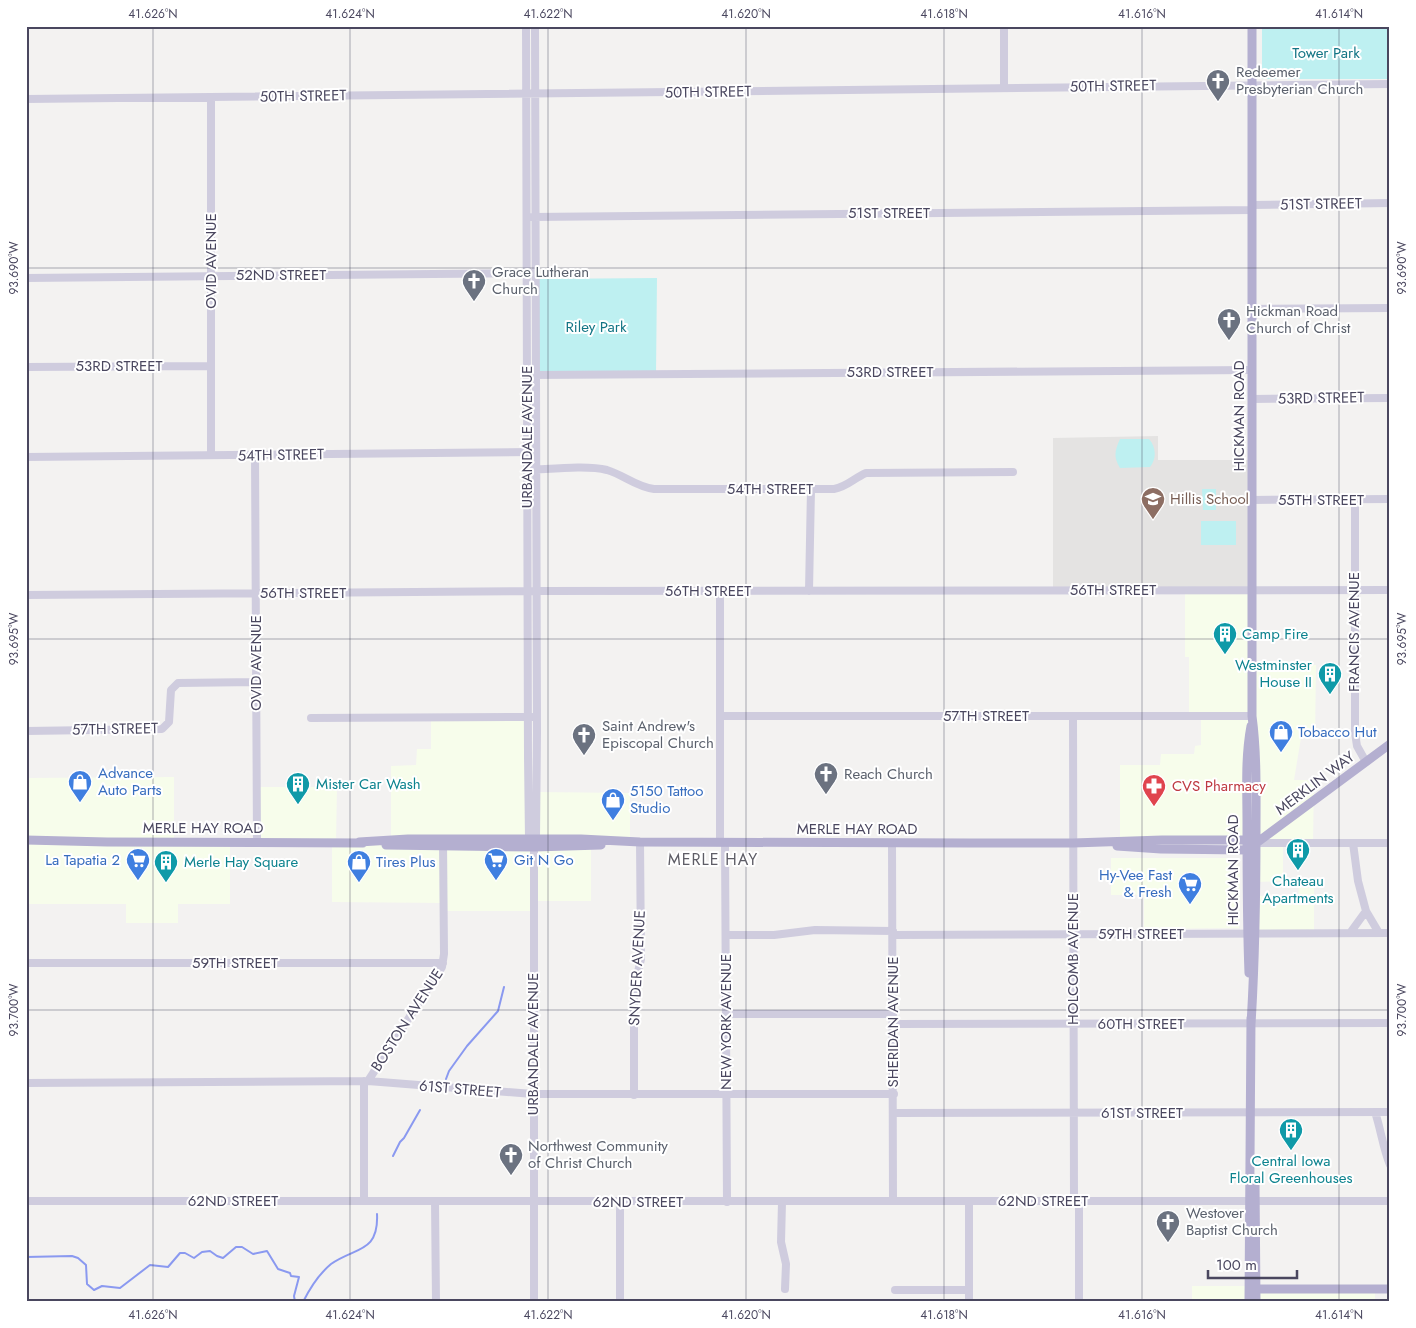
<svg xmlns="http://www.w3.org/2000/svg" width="1416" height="1328" font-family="Jost,sans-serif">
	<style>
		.commercial { fill: #f7fdeb }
		.education { fill: #e4e3e2 }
		.green { fill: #bef0f1 }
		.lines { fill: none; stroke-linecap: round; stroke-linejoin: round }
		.stream { stroke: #8a99f0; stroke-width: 2 }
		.minor { stroke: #cfccde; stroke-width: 8 }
		.major { stroke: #b4afd0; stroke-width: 9 }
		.ticks { fill: none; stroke: #4a475f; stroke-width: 1; stroke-opacity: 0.45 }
		.labels { text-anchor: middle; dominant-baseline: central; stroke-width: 4; stroke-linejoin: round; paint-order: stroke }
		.park-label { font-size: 15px; fill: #137585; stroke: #fff }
		.worship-label { font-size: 15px; fill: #5b616d; stroke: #fff; text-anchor: start }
		.street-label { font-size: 15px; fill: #4a475f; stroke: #fff }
		.education-label { font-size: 15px; fill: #785e54; stroke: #fff; text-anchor: start }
		.culture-label { font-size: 15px; fill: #0d838f; stroke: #fff; text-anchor: start }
		.shop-label { font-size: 15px; fill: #366cbe; stroke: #fff; text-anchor: start }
		.health-label { font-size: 15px; fill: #be3a42; stroke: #fff; text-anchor: start }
		.neighbourhood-label { font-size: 16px; letter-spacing: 1px; fill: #5e5d66; stroke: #fff }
		.neatline { fill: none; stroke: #4a475f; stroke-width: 2 }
		.ticks-label { font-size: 12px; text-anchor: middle; fill: #4a475f }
	</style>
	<rect width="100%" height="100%" fill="#f3f2f1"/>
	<!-- commercial -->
	<path class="commercial" d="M1185,590l67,1 1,74h63l-1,73h-14l-7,42h20l-1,63h-30v38l-27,1 -3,-164 -6,122 -127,1v-76h40l1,-11h33l1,-8 6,-1v-29h-12v-59h-4z
		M431,717h97l1,122 -138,1v-74l25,-1 1,-16h14z
		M174,777v65h56v62h-52v19h-52v-19h-100v-126z
		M257,787h80l-1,55 255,4v55h-57v10h-91v-8l-111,-1v-60h-75z
		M537,792l93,1v48l-94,-2z
		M1111,858h117l9,5 3,8 -1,57 -95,1v-34h-33z
		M1299,887l15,1v45l-58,1v-38h42z
		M1192,1286h57v16h-57z
		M1256,1289h119v13h-119z"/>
	<!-- education -->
	<path class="education" d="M1158,436v24h94v131l-199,-1v-152z"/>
	<!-- green -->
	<path class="green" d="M1262,26h128v53h-128z
		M657,278l-1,96 -120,1 -1,-96z
		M1120,439h29c7,8 8,19 1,28l-30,1c-7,-11 -5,-18 0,-29z
		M1202,489h14v21h-13z
		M1201,521h35v24h-35z"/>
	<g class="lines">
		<!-- stream -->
		<path class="stream" d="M446,1079l3,-8 18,-25 31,-35 6,-24
			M393,1156l7,-14 4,-4 16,-28
			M26,1257l46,-1 6,2 8,7 1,19 7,6 8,-4 18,2 30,-23 18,2 12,-14h5l9,5 8,-6 8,-1 7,5 6,2 13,-11h6l11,7 14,-3 11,18 12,4 1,3 8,1 -5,19 1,6
			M303,1302c7,-14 16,-28 28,-38 24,-17 48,-11 46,-50"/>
		<!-- minor -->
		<path class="minor" d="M526,26l2,731 1,82 2,4
			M1004,26v62
			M211,97v358
			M26,99l1364,-15
			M1252,205l138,-2
			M532,217l720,-7
			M26,278l505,-5
			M1252,309l138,-1
			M26,367l185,-1
			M532,375l720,-5
			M1252,399l138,-1
			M255,455l2,387
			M26,457l506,-5
			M531,470c21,-1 56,-5 76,0 17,5 29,17 47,19h180c13,-2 20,-11 32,-16l147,-1
			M1355,499v234l2,13 9,16
			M1252,500l138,-1
			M720,591v251
			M809,591l2,-102
			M26,595l510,-4 854,-1
			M720,716h532
			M1073,716l1,485
			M311,718l221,-1
			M26,731l136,-2 7,-7 2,-32 7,-7 78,-1
			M725,842l2,360
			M892,843l1,358
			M1256,843h134
			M1353,843l5,38 8,30 13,22
			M1350,933l16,-22
			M726,935h48l41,-5 78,1
			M893,935l497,-2
			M26,963h417
			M726,1014h167
			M893,1024l497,-1
			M364,1081v120
			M368,1081l74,-114 2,-13 -1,-113
			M26,1083l342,-2 165,13h361
			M634,1095v-106l7,-30 -1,-117
			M1375,1112c6,18 8,36 15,53
			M894,1113l496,-1
			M26,1201h1224
			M435,1201l1,101
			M1079,1201v101
			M1256,1201h134
			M782,1202l-1,40 5,22 -1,25
			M895,1290h74
			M534,1302v-455l2,-8 1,-107 -2,-706
			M620,1302v-101
			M969,1302v-101"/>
		<!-- major -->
		<path class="major" d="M26,840l81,2 256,1
			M359,842l49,-3h173l59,3 330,1h103l89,-3h85l9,3
			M386,845l148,2 67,-2
			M1117,846l44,3 86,1 143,-106
			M1249,973c-2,-51 -2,-101 -2,-151 0,-32 -2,-64 4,-96
			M1251,1024c4,-65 5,-129 5,-194 0,-38 1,-76 -4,-114v-690
			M1255,1183l1,119
			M1253,1289h137
			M1249,1302l2,-284"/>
	</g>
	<!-- ticks -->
	<path class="ticks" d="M153,26v1276M350,26v1276M548,26v1276M746,26v1276M944,26v1276M1142,26v1276M1339,26v1276M26,268h1364M26,639h1364M26,1010h1364"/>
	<!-- icons -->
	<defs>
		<g id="church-pin" transform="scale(1.25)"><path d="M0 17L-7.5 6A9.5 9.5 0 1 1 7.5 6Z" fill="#6b7280" stroke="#fff"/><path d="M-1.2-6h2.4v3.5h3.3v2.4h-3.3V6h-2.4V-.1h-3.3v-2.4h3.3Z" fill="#fff"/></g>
		<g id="school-pin" transform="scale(1.25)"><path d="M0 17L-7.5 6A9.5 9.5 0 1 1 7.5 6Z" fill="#8d6e63" stroke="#fff"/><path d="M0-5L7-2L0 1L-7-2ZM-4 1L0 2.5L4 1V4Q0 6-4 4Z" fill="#fff"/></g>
		<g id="building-pin" transform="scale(1.25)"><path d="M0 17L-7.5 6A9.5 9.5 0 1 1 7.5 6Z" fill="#0f9aa8" stroke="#fff"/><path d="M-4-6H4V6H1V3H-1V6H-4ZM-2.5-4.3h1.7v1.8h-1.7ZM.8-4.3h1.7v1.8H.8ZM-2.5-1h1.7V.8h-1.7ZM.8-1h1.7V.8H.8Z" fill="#fff"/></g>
		<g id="shop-pin" transform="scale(1.25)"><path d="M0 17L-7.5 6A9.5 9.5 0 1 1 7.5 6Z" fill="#3f7fe0" stroke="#fff"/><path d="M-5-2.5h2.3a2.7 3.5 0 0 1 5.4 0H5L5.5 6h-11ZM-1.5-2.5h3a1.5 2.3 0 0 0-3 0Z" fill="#fff"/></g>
		<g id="pharmacy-pin" transform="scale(1.25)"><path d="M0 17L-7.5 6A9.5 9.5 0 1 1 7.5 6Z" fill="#e0444e" stroke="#fff"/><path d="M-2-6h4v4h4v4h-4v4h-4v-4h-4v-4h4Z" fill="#fff"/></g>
		<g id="supermarket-pin" transform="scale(1.25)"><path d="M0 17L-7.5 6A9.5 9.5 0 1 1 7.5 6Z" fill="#3f7fe0" stroke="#fff"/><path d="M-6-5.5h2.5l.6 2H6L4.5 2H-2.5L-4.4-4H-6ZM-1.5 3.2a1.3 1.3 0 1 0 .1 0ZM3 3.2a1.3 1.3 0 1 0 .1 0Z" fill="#fff"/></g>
	</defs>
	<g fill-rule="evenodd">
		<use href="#church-pin" x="1218" y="81"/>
		<use href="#church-pin" x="474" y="281"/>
		<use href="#church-pin" x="1229" y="320"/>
		<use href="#school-pin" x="1153" y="499"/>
		<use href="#building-pin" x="1225" y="634"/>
		<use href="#building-pin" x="1330" y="674"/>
		<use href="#shop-pin" x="1281" y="732"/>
		<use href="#church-pin" x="584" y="735"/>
		<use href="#church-pin" x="826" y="774"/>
		<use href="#shop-pin" x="80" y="782"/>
		<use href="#building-pin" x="298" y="784"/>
		<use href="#pharmacy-pin" x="1154" y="786"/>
		<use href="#shop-pin" x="613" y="800"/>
		<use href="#building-pin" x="1298" y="850"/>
		<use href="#supermarket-pin" x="138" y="860"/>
		<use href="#supermarket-pin" x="496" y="860"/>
		<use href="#building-pin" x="166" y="862"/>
		<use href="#shop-pin" x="359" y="862"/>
		<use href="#supermarket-pin" x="1190" y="884"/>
		<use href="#building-pin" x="1291" y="1130"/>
		<use href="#church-pin" x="511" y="1155"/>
		<use href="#church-pin" x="1168" y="1222"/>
	</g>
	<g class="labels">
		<!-- park labels -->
		<g class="park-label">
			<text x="1326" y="53">Tower Park</text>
			<text x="596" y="327">Riley Park</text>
		</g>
		<!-- worship labels -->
		<g class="worship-label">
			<text x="1236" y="72">Redeemer<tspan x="1236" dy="17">Presbyterian Church</tspan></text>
			<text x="492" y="272">Grace Lutheran<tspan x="492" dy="17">Church</tspan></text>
			<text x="1246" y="311">Hickman Road<tspan x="1246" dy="17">Church of Christ</tspan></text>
			<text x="602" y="726">Saint Andrew's<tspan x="602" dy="17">Episcopal Church</tspan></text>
			<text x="844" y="774">Reach Church</text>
			<text x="528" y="1146">Northwest Community<tspan x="528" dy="17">of Christ Church</tspan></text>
			<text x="1186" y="1213">Westover<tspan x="1186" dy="17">Baptist Church</tspan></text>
		</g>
		<!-- street labels -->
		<g class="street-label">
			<text transform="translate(1113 86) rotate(-1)">50TH STREET</text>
			<text transform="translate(708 92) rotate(-1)">50TH STREET</text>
			<text transform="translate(303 96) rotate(-1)">50TH STREET</text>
			<text transform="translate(1321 204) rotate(-1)">51ST STREET</text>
			<text x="889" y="213">51ST STREET</text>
			<text transform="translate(211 261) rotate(-90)">OVID AVENUE</text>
			<text x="281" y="275">52ND STREET</text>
			<text x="119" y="366">53RD STREET</text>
			<text x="890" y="372">53RD STREET</text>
			<text transform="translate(1321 398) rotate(-1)">53RD STREET</text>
			<text transform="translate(1239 416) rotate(-90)">HICKMAN ROAD</text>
			<text transform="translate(527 437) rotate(-90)">URBANDALE AVENUE</text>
			<text transform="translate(281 455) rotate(-1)">54TH STREET</text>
			<text x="770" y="489">54TH STREET</text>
			<text x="1321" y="500">55TH STREET</text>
			<text x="1113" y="590">56TH STREET</text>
			<text x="708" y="591">56TH STREET</text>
			<text x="303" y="593">56TH STREET</text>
			<text transform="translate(1354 632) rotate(-90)">FRANCIS AVENUE</text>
			<text transform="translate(256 663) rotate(-90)">OVID AVENUE</text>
			<text x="986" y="716">57TH STREET</text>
			<text transform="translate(115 729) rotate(-1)">57TH STREET</text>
			<text transform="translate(1315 783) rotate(-37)">MERKLIN WAY</text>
			<text x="203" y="828">MERLE HAY ROAD</text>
			<text x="857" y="829">MERLE HAY ROAD</text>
			<text transform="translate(1233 870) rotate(-90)">HICKMAN ROAD</text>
			<text x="1141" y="934">59TH STREET</text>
			<text transform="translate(1073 959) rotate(-90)">HOLCOMB AVENUE</text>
			<text x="235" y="963">59TH STREET</text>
			<text transform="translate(637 968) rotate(-87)">SNYDER AVENUE</text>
			<text transform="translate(407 1020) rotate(-57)">BOSTON AVENUE</text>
			<text transform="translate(726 1022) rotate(-90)">NEW YORK AVENUE</text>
			<text transform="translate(893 1022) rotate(-90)">SHERIDAN AVENUE</text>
			<text x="1141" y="1024">60TH STREET</text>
			<text transform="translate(533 1044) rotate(-90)">URBANDALE AVENUE</text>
			<text transform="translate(460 1089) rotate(5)">61ST STREET</text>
			<text x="1142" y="1113">61ST STREET</text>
			<text x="233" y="1201">62ND STREET</text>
			<text x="1043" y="1201">62ND STREET</text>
			<text x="638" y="1202">62ND STREET</text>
		</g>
		<!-- education labels -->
		<g class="education-label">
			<text x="1170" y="499">Hillis School</text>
		</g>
		<!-- culture labels -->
		<g class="culture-label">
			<text x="1242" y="634">Camp Fire</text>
			<text x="1312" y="665" text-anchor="end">Westminster<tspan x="1312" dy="17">House II</tspan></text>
			<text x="316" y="784">Mister Car Wash</text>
			<text x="184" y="862">Merle Hay Square</text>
			<text x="1298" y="881" text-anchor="middle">Chateau<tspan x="1298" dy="17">Apartments</tspan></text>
			<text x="1291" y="1161" text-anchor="middle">Central Iowa<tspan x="1291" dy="17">Floral Greenhouses</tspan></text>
		</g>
		<!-- shop labels -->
		<g class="shop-label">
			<text x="1298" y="732">Tobacco Hut</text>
			<text x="98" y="773">Advance<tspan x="98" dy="17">Auto Parts</tspan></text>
			<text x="630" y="791">5150 Tattoo<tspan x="630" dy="17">Studio</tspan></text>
			<text x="120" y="860" text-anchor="end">La Tapatia 2</text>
			<text x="514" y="860">Git N Go</text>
			<text x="376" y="862">Tires Plus</text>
			<text x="1172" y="875" text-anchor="end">Hy-Vee Fast<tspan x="1172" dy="17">&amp; Fresh</tspan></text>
		</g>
		<!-- health labels -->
		<g class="health-label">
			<text x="1172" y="786">CVS Pharmacy</text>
		</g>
		<!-- neighbourhood labels -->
		<g class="neighbourhood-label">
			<text x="713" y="859">MERLE HAY</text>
		</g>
	</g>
	<!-- border -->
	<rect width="1416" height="1328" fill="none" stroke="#ffffff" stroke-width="55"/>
	<!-- scale -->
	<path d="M1208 1270v8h89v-8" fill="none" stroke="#4a475f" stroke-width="2.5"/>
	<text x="1216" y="1270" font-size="15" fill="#4a475f" stroke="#ffffff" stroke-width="4" paint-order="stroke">100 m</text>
	<rect x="28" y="28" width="1360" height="1272" class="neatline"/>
	<g class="ticks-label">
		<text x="153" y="18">41.626°N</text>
		<text x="350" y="18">41.624°N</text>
		<text x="548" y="18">41.622°N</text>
		<text x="746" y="18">41.620°N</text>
		<text x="944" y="18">41.618°N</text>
		<text x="1142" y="18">41.616°N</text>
		<text x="1339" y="18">41.614°N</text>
		<text transform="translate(1402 268) rotate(-90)" y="4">93.690°W</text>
		<text transform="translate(14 268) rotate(-90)" y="4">93.690°W</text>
		<text transform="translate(1402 639) rotate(-90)" y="4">93.695°W</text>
		<text transform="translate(14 639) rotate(-90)" y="4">93.695°W</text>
		<text transform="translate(1402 1010) rotate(-90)" y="4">93.700°W</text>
		<text transform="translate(14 1010) rotate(-90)" y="4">93.700°W</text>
		<text x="153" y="1319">41.626°N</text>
		<text x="350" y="1319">41.624°N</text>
		<text x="548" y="1319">41.622°N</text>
		<text x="746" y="1319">41.620°N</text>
		<text x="944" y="1319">41.618°N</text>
		<text x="1142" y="1319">41.616°N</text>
		<text x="1339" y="1319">41.614°N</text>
	</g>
</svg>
